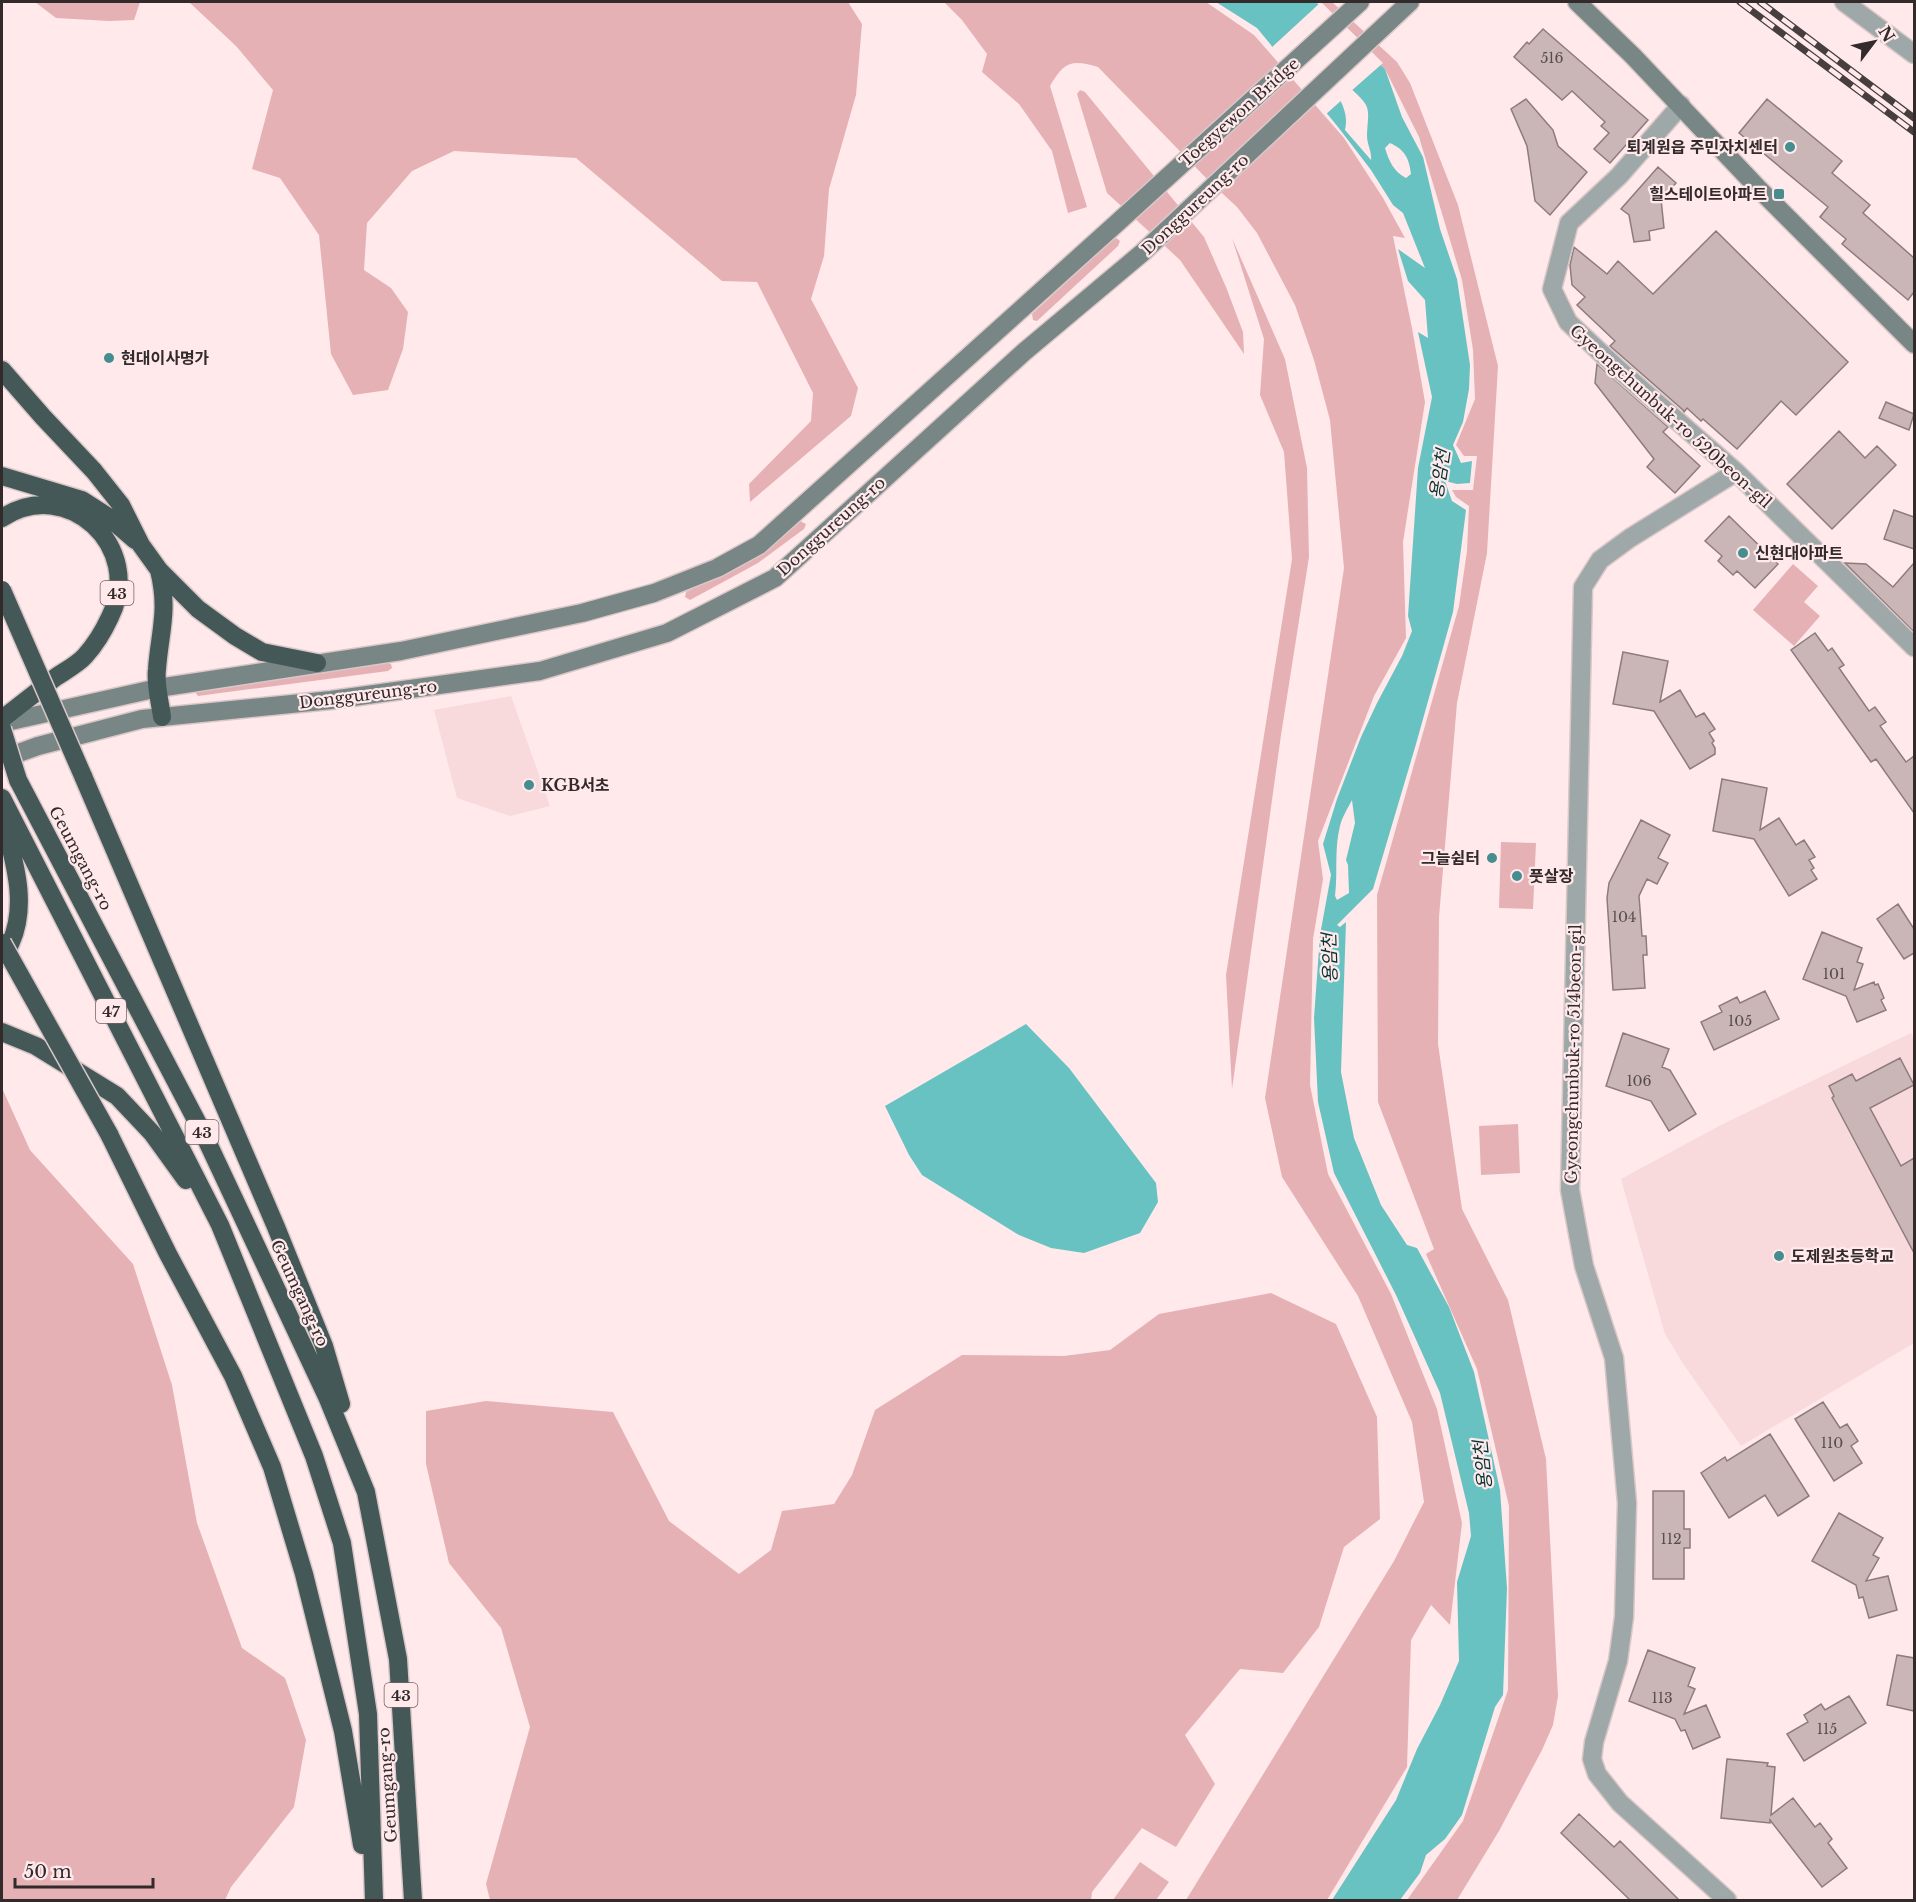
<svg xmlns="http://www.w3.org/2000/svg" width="1916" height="1902" font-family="'Libre Baskerville','Noto Sans KR',serif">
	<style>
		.built { fill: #f8d9dc }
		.green { fill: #e6b1b5 }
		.water { fill: #69c2c2; fill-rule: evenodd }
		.pier { fill: #ffe9eb }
		.building { fill: #cab6b7; stroke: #8e7b7d; stroke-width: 1.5 }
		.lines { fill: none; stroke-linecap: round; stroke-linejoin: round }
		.street-casing { stroke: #dac7c8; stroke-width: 21 }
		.secondary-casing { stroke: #dac7c8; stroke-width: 21 }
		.highway-casing { stroke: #dac7c8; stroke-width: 21 }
		.street { stroke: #9ea8a8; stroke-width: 18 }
		.secondary { stroke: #788685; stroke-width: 18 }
		.highway { stroke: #455858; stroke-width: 18 }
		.rail-casing { stroke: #473e3f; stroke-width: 7 }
		.rail { stroke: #ffe9eb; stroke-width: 4.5; stroke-dasharray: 14; stroke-linecap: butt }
		.highway-bridge-casing { stroke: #dac7c8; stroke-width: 21; stroke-linecap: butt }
		.highway-bridge { stroke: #455858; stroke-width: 18 }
		.poi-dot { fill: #458d8e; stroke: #ffe9eb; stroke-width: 2 }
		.labels { text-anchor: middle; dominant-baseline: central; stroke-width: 4.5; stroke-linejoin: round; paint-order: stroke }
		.number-label { font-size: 14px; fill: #584d4e }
		.shield { fill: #ffe9eb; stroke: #706365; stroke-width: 1.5 }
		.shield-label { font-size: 15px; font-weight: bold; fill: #322a2b }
		.street-label { font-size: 16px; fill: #322a2b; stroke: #ffe9eb }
		.poi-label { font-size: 16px; font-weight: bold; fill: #322a2b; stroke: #ffe9eb; text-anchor: start }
		.water-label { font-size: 18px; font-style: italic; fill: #053333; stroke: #ffe9eb }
	</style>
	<rect width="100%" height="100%" fill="#ffe9eb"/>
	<!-- built -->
	<path class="built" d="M511,696l39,110 -40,10 -53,-18 -23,-88z
		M1911,1033l3,6v304l-173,103 -57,-81 -19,-31 -44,-155 100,-54z"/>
	<!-- green -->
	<path class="green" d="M35,2h105l-6,18 -25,1 -53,-3z
		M189,2h659l14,22 -6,71 -27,94 -5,67 -13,43 47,89 -7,28 -101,86 -1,-18 62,-63 2,-28 -56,-111 -35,-1 -146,-123 -122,-7 -42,20 -45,52 -3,47 27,18 17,24 -5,37 -15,41 -35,5 -22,-41 -12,-119 -39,-57 -28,-9 21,-79 -37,-44z
		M944,2h262l48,33 90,103 39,60 22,40 -12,-2 19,92 13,74 -22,140 3,96 -32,58 -56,145 5,38 -10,60 -3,146 18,89 63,120 46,115 25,114 -12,102 -19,-20 -20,35 -4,127 -80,133h-141l208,-339 30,-59 -12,-80 -54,-126 -76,-119 -17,-79 79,-530 -14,-148 -16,-60 -19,-55 -38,-72 -20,-26 -28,-26 -111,-114c-27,-8 -34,-5 -48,19l37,121 -19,6 -16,-62 -33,-47 -37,-32 5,-18 -25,-34z
		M1319,2h13l65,60 13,21 48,122 40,161 -11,187 -30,150 -18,214 -1,127 24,165 46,91 38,159 12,237 -5,29 -11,25 -43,81 -42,69h-50l56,-79 45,-131 1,-184 -32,-137 -51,-115 8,-5 -56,-147 -1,-207 82,-289 8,-55 2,-45 -13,-9 -4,-7h21l4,-34h-13l-8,-11 19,-46 -2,-49 -11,-70 -43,-143 -34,-68z
		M1080,90l5,2 119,145 22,50 17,45 1,22 -64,-94 -73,-67 -30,-99z
		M1116,238l4,3 -2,5 -81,75 -4,-1 -1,-6 80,-74z
		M1232,238l53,121 22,109 2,89 -28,178 -49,354 -6,-114 66,-416 -8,-107 -24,-57 4,-56z
		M800,521l6,3 -2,5 -46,34 -68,37 -5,-3 1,-5c41,-20 78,-43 114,-71z
		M1793,564l25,22 -14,16 16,14 -26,30 -41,-36z
		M387,662l4,2 1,4 -4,3 -190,25 -3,-4 2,-4z
		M1501,842l35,1 -3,66 -34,-1z
		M2,1088l28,62 103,114 39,121 25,138 45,125 43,30 21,62 -12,67 -63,80 -6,13h-223z
		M1518,1124l2,49 -39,2 -2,-49z
		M1271,1293l65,31 41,93 3,102 -36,28 -25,80 -36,46 -43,-4 -55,66 30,49 -39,63 -34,-19 -50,64 -1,8h-601l-4,-16 44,-157 -29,-99 -52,-65 -23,-99v-53l60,-10 127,11 56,109 70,53 32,-24 11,-39 52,-7 18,-29 23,-65 87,-55 102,1 46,-6 49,-36z
		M1140,1862l29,20 -13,18h-43z"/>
	<!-- water -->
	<path class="water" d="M1216,2h100l69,67 17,48 21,40 17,72 17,50 13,86 -1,24 -6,33 -10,23 8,18 11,-2 -2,22 -13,1 -12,-3 7,20 14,9 -13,102 -37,132 -43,145 -36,36 3,2 6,-5 -5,150 13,66 27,67 26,40 10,3 32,59 25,65 26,118 7,98 -4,107 -8,12 -33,108 -17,24 -19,16 -6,18 -20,27h-68l64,-100 21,-51 23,-44 19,-44 -2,-79 14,-46 -2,-23 -29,-120 -44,-98 -62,-122 -16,-71 -4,-84 6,-83 11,-60 -8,-31 14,-45 24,-62 16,-34 25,-47 10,-25 -4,-15 10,-148 14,-71 -14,-65 10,6 -3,-38 -17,-19 -10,-32 27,19 -22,-55 -10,-8 -22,-35 -33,-43 -81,-99zM1350,88c23,20 18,20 17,48 0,8 5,16 4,24l-26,-30c3,-13 -1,-23 -7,-34zM1390,143c15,7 19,15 21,31l-5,4c-13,-7 -17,-17 -21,-30zM1352,800l3,23 -9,37 2,5 1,28 -12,7 -2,-4c3,-23 -1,-47 5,-70 2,-9 8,-18 12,-26z
		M1026,1024l43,44 87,115 2,19 -18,31 -56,20 -33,-5 -32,-13 -97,-60 -13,-20 -24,-49z"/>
	<!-- pier -->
	<path class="pier" d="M1321,2l62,61 -33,29h-6l-3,4 2,3 -18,16 -55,-66z"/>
	<!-- building -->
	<path class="building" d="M1543,29l105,91 -38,43 -16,-14 15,-16 -8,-7 4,-4 -33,-31 -10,9 -48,-43 13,-15 2,2z
		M1526,99l27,31 5,16 29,26 -37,43 -15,-14 -8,-55 -16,-37z
		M1767,99l75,62 -10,12 38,32 -7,8 51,45v34l-6,8 -66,-56 4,-5 -26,-22 8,-10 -89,-74z
		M1658,167l18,16 -15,16 3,29 -15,3 1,9 -16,2 -5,-27 -8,-6z
		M1716,231l132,131 -52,53 -15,-14 -44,48 -34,-30 -2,2 -14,-13 -3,4 -1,-2 -73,-64 5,-5 -38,-36 8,-8 -13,-12 -2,-20 4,-18 33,27 11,-13 35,33z
		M1597,364l71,63 -5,5 37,34 -25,27 -28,-26 7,-8 -59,-76z
		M1886,402l28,12 -5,16 -30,-12z
		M1839,431l26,27 12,-12 19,19 -64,64 -45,-45z
		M1894,510l20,7v32l-30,-10z
		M1729,516l49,48 -23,24 -18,-17 -4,4 -15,-14 4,-5 -17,-15z
		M1845,563l21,1 27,23 21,-24v69z
		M1815,633l13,18 4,-3 12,17 -5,3 30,43 6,-4 11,15 -6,4 26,36 8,-6v57l-38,-54 -5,3 -80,-112z
		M1623,652l45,9 -8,41 20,-12 16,27 8,-4 11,16 -6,4 5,8 -2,2 3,5v6l-25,15 -36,-58 -41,-7z
		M1722,779l45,9 -7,42 19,-12 17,27 8,-5 11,17 -6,3 5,8 -3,2 6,9 -28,17 -35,-57 -41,-8z
		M1641,820l29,15 -12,23 10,5 -11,21 -10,-5 -8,17 3,40h4l1,19h-4l2,33 -32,2 -6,-92 2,-15z
		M1898,904l16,25v24l-10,6 -27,-40z
		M1822,932l40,16 -5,14 6,2 -9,26 20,-8 1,3 3,-1 6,14 -3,2 5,10 -29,12 -11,-26 -43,-17z
		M1765,991l14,28 -65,31 -13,-28 21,-10 -3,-6 18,-9 3,6z
		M1623,1033l46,16 -7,18 8,3 26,44 -27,17 -18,-30 -45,-15z
		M1900,1058l14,27 -44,23 31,58 13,-8v95l-82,-155 2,-2 -5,-10 23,-12 4,7z
		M1823,1402l17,26 7,-4 11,17 -7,5 11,17 -28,18 -39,-62z
		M1770,1434l39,62 -31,20 -13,-21 -36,23 -28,-45 24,-16 2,4z
		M1653,1491h31v38h6v19h-6v31h-31z
		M1839,1513l44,25 -10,17 6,3 -13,23 22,-5 9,34 -28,8 -6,-21 -4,1 -3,-13 -44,-24z
		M1648,1650l47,18 -7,18 7,3 -11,25 22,-9 14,32 -27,12 -8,-19 -4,1 -6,-12 -46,-18z
		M1897,1655l17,3v53l-27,-6z
		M1849,1696l17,27 -62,38 -17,-27 21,-12 -4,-7 17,-11 4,6z
		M1727,1759l41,4 -1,3 8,1 -4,48 22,-17 22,29 5,-4 12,16 -4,4 19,25 -25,19 -52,-67v3l-49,-5z
		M1579,1814l35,33 6,-6 59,59h-49l-69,-67z"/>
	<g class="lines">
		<!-- street casing -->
		<g class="street-casing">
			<path id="street" d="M1844,2l70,52
				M1681,105l-62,71 -50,47 -17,66 16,33 49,46 119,104 178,175
				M1727,1900l-107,-97 -23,-29 -5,-15 2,-17 24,-81 6,-44 3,-114 -13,-145 -30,-92 -14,-76 13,-603 17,-27 30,-22 106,-66"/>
		</g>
		<!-- secondary casing -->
		<g class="secondary-casing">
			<path id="secondary" d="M1577,2l56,54 124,131 157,157
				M2,723l156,-35 243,-37 181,-38 72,-20 63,-25 42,-23 358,-322 243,-221
				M2,759l36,-13 104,-27 189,-19 209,-29 127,-38 108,-55 249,-226 118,-99 268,-251"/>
		</g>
		<!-- highway casing -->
		<g class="highway-casing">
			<path id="highway" d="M2,370l41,47 51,54 27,34 20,40 18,25 39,39 37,27 27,16 55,11
				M2,476l80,24 25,16 28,24
				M2,518c65,-43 143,29 108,99 -6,13 -15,28 -25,39 -7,8 -20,15 -29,21 -18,14 -36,28 -54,42
				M159,570c10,41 1,60 -2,99 -2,16 3,32 5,48
				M83,776l193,451 48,119 17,58
				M18,780l188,359 122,260 38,93 32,167 15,241
				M2,798l218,427 94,231 28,87 26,171 6,186
				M2,958c5,-4 6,-10 9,-16 18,-41 1,-86 -8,-126
				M2,1032l34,14 81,50 35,37 34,47
				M109,1134l59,120 65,122 39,91 32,107 39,157 19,114"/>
		</g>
		<!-- street -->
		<use href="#street" class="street"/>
		<!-- secondary -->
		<use href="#secondary" class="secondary"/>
		<!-- highway -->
		<use href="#highway" class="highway"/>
		<!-- rail casing -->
		<g class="rail-casing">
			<path id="rail" d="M1740,2l174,130
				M1760,2l154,116"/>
		</g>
		<!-- rail -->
		<use href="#rail" class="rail"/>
		<!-- highway-bridge casing -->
		<g class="highway-bridge-casing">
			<path id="highway-bridge" d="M2,590l81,186
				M2,729l16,51
				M2,943l107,191"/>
		</g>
		<!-- highway-bridge -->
		<use href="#highway-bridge" class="highway-bridge"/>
	</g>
	<!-- markers -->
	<g class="poi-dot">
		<circle cx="1790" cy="147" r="6"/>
		<rect x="1773" y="188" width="12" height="12" rx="3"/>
		<circle cx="109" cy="358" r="6"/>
		<circle cx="1743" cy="553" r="6"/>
		<circle cx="529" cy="785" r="6"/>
		<circle cx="1492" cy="858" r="6"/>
		<circle cx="1517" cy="876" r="6"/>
		<circle cx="1779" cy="1256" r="6"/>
	</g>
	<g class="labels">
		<!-- number labels -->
		<g class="number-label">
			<text x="1552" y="58">516</text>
			<text x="1624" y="917">104</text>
			<text x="1834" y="974">101</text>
			<text x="1740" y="1021">105</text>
			<text x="1639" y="1081">106</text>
			<text x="1832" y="1443">110</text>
			<text x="1671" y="1539">112</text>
			<text x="1662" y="1698">113</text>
			<text x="1827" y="1729">115</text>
		</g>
		<!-- shield labels -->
		<g class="shield">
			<rect x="100.5" y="581" width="33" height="24" rx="4.5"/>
			<rect x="96" y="999" width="30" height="24" rx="4.5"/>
			<rect x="185.5" y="1120" width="33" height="24" rx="4.5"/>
			<rect x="384.5" y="1683" width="33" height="24" rx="4.5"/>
		</g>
		<g class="shield-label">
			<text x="117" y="593">43</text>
			<text x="111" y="1011">47</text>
			<text x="202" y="1132">43</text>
			<text x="401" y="1695">43</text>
		</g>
		<!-- street labels -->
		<g class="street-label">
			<text transform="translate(1239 112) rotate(-42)">Toegyewon Bridge</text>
			<text transform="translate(1195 204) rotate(-43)">Donggureung-ro</text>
			<text transform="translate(1671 416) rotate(42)">Gyeongchunbuk-ro 520beon-gil</text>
			<text transform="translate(831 526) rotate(-42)">Donggureung-ro</text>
			<text transform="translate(368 694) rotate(-7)">Donggureung-ro</text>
			<text transform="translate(81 858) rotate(62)">Geumgang-ro</text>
			<text transform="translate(1573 1054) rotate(-89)">Gyeongchunbuk-ro 514beon-gil</text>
			<text transform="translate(300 1293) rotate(65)">Geumgang-ro</text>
			<text transform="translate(387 1785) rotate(-94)">Geumgang-ro</text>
		</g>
		<!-- poi labels -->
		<g class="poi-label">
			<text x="1778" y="147" text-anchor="end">퇴계원읍 주민자치센터</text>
			<text x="1767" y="194" text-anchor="end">힐스테이트아파트</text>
			<text x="121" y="358">현대이사명가</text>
			<text x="1755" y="553">신현대아파트</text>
			<text x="541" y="785">KGB서초</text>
			<text x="1480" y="858" text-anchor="end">그늘쉼터</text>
			<text x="1529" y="876">풋살장</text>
			<text x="1791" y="1256">도제원초등학교</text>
		</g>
		<!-- water labels -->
		<g class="water-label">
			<text transform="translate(1440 474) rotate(-81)">용암천</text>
			<text transform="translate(1330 958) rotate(-92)">용암천</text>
			<text transform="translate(1483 1465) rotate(-96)">용암천</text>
		</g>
	</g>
	<!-- border -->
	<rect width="1916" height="1902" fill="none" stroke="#322a2b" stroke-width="6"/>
	<!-- north arrow -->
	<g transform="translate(1874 42) rotate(58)" stroke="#ffe9eb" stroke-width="4.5" paint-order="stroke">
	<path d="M0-4.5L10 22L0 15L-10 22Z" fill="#322a2b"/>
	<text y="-9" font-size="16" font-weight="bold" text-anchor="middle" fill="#322a2b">N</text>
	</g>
	<!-- scale -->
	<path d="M15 1878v9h138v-9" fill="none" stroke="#322a2b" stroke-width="3"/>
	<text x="24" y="1878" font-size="18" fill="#322a2b" stroke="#ffe9eb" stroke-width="4.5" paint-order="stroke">50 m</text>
</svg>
